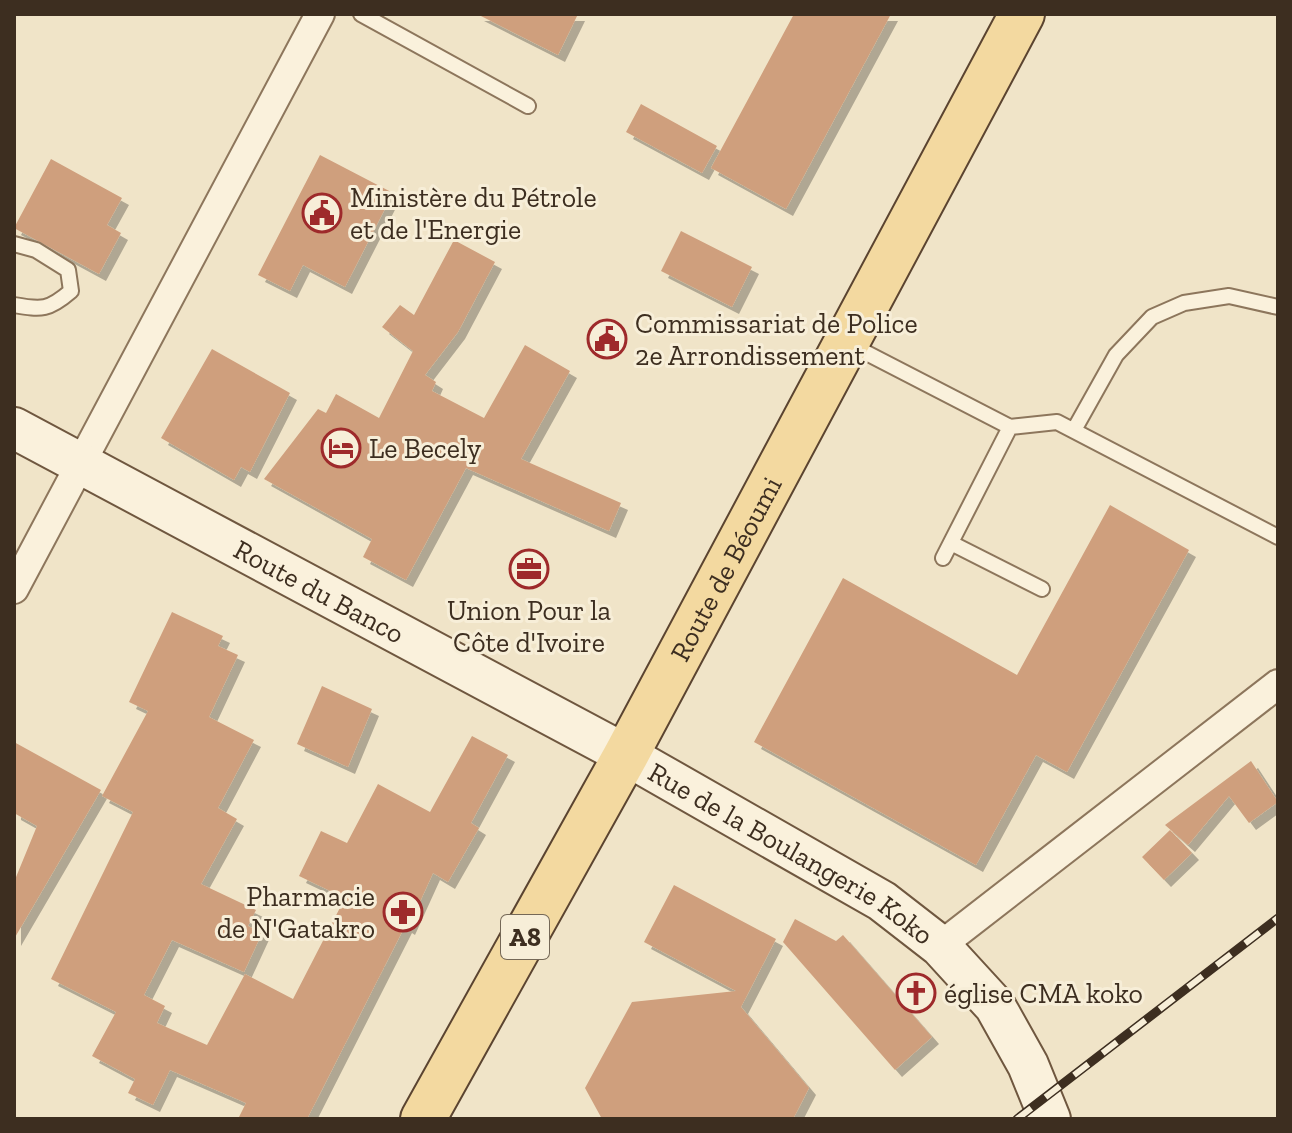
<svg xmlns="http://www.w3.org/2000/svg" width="1292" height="1133" font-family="'Zilla Slab',serif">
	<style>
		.building { fill: #cf9f7d; filter: url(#shadow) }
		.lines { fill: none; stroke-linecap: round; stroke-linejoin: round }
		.lane-casing { stroke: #8d765c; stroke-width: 18 }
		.street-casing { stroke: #8d765c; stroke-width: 32 }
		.secondary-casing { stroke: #6f573f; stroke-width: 44 }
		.primary-casing { stroke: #5b4430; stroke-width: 48 }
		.lane { stroke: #faf1dc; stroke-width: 14 }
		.street { stroke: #faf1dc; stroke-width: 28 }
		.secondary { stroke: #faf1dc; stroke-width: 40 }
		.primary { stroke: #f3d9a0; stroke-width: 44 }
		.rail-casing { stroke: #3d2e20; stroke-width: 9 }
		.rail { stroke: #f7eed8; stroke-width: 6; stroke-dasharray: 18; stroke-linecap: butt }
		.labels { text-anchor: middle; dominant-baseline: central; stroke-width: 6; stroke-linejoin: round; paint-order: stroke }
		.shield { fill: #f7eed8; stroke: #756857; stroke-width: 2 }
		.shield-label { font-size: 26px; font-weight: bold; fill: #3d2e20 }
		.poi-label { font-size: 28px; fill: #3d2e20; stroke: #f7eed8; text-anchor: start }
		.street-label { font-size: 28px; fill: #3d2e20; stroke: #f7eed8 }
	</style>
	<defs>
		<filter id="shadow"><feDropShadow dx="7" dy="7" stdDeviation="0" flood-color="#0004"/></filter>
	</defs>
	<rect width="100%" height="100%" fill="#f0e4c8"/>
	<!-- building -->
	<path class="building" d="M477,14h101l-20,41z
		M794,14h97l-105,195 -75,-41z
		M641,104l76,42 -15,27 -76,-41z
		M320,155l73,38 -48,94 -42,-22 -13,26 -32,-16z
		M51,159l71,39 -15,27 14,8 -22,41 -85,-46z
		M681,231l71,36 -20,40 -71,-36z
		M454,240l41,22 -37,70 -33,43 11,7 -4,9 52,27 41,-73 45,26 -49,88 100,44 -12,28 -143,-63 -60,112 -43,-23 9,-18 -108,-60 54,-70 8,4 10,-19 43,24 34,-67 -31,-24 18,-22 14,10z
		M212,349l78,44 -40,79 -9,-5 -7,13 -73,-42z
		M1110,505l79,45 -122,222 -31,-17 -60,110 -222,-123 89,-164 174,97z
		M172,612l51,24 -5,10 20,9 -29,62 45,23 -36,68 19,11 -36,65 55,26 -8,16 14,7 -18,39 -72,-32 -28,55 21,11 -8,17 50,22 38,-71 48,25 52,-101 -46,-22 22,-45 26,12 31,-59 52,28 42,-76 36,19 -37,68 8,5 -31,54 -15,-9 -25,55 -3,-2 -98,193h-69l8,-16 -76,-33 -17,35 -25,-12 7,-14 -43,-23 24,-44 -65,-33 82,-167 -31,-16 46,-85 -19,-9z
		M322,686l50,23 -24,58 -51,-23z
		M14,742l87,48 -87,149v-57l23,-56 -23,-13z
		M1251,761l27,41 -29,21 -20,-27 -41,49 -23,-20z
		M1170,830l22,23 -28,27 -22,-23z
		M674,885l102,54 -35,68 68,81 -16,31h-191l-17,-31 47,-86 104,-11 -92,-49z
		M795,919l41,22 7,-6 89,102 -37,33 -112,-128z"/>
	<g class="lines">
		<!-- lane casing -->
		<g class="lane-casing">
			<path id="lane" d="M361,14l167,92
				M14,244l22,6 32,20 3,21c-22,19 -29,19 -57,14
				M851,345l159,82 47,-5 221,115
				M1074,430l42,-75 36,-38 32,-14 45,-7 49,11
				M951,543l91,46
				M943,558l67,-131"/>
		</g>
		<!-- street casing -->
		<g class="street-casing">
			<path id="street" d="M14,589l306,-575
				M940,946l338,-262"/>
		</g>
		<!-- secondary casing -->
		<g class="secondary-casing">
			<g id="secondary">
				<path id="s1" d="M14,428l612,327 256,146 58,45 55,60 33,59 22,54"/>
			</g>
		</g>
		<!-- primary casing -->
		<g class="primary-casing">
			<g id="primary">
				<path id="s2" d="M423,1119l203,-364 396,-741"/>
			</g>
		</g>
		<!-- lane -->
		<use href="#lane" class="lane"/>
		<!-- street -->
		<use href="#street" class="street"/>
		<!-- secondary -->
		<use href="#secondary" class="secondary"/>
		<!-- primary -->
		<use href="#primary" class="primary"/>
		<!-- rail casing -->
		<g class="rail-casing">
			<path id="rail" d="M1017,1119l261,-201"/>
		</g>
		<!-- rail -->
		<use href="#rail" class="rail"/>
	</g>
	<!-- icons -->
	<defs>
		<g id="civic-ring" transform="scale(2)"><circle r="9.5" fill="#f7eed8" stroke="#9e2a2b" stroke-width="1.5"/><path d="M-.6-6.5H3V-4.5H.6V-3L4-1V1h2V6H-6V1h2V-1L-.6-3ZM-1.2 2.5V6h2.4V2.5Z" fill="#9e2a2b"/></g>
		<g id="hotel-ring" transform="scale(2)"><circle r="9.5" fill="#f7eed8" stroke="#9e2a2b" stroke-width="1.5"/><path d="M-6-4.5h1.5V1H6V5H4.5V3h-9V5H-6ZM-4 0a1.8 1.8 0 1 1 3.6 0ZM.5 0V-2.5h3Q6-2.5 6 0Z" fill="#9e2a2b"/></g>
		<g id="office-ring" transform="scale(2)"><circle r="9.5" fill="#f7eed8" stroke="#9e2a2b" stroke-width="1.5"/><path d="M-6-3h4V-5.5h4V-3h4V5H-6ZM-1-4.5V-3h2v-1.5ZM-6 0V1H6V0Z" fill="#9e2a2b"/></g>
		<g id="pharmacy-ring" transform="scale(2)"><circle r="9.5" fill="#f7eed8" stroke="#9e2a2b" stroke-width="1.5"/><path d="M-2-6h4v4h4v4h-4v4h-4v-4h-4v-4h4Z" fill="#9e2a2b"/></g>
		<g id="church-ring" transform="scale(2)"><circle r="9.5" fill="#f7eed8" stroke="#9e2a2b" stroke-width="1.5"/><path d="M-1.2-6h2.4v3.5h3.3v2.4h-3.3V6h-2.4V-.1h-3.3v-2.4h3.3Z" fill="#9e2a2b"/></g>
	</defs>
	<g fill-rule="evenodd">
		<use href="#civic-ring" x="322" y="213"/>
		<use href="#civic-ring" x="607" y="339"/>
		<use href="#hotel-ring" x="341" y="448"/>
		<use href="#office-ring" x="529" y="569"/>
		<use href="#pharmacy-ring" x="403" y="912"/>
		<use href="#church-ring" x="916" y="993"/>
	</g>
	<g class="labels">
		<!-- shield labels -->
		<rect class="shield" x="501" y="915" width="48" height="44" rx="6"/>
		<g class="shield-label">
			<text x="525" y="937">A8</text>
		</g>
		<!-- poi labels -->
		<g class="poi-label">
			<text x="350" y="197">Ministère du Pétrole<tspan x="350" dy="32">et de l'Energie</tspan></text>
			<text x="635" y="323">Commissariat de Police<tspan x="635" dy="32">2e Arrondissement</tspan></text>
			<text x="369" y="448">Le Becely</text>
			<text x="529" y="610" text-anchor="middle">Union Pour la<tspan x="529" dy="32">Côte d'Ivoire</tspan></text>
			<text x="375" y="896" text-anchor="end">Pharmacie<tspan x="375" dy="32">de N'Gatakro</tspan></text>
			<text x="944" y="993">église CMA koko</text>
		</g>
		<!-- street labels -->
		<g class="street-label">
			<text stroke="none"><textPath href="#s2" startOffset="628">Route de Béoumi</textPath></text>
			<text stroke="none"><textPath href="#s1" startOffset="346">Route du Banco</textPath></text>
			<text stroke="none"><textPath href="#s1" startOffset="886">Rue de la Boulangerie Koko</textPath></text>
		</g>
	</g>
	<!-- border -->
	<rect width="1292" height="1133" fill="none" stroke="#3d2e20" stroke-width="32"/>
</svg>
